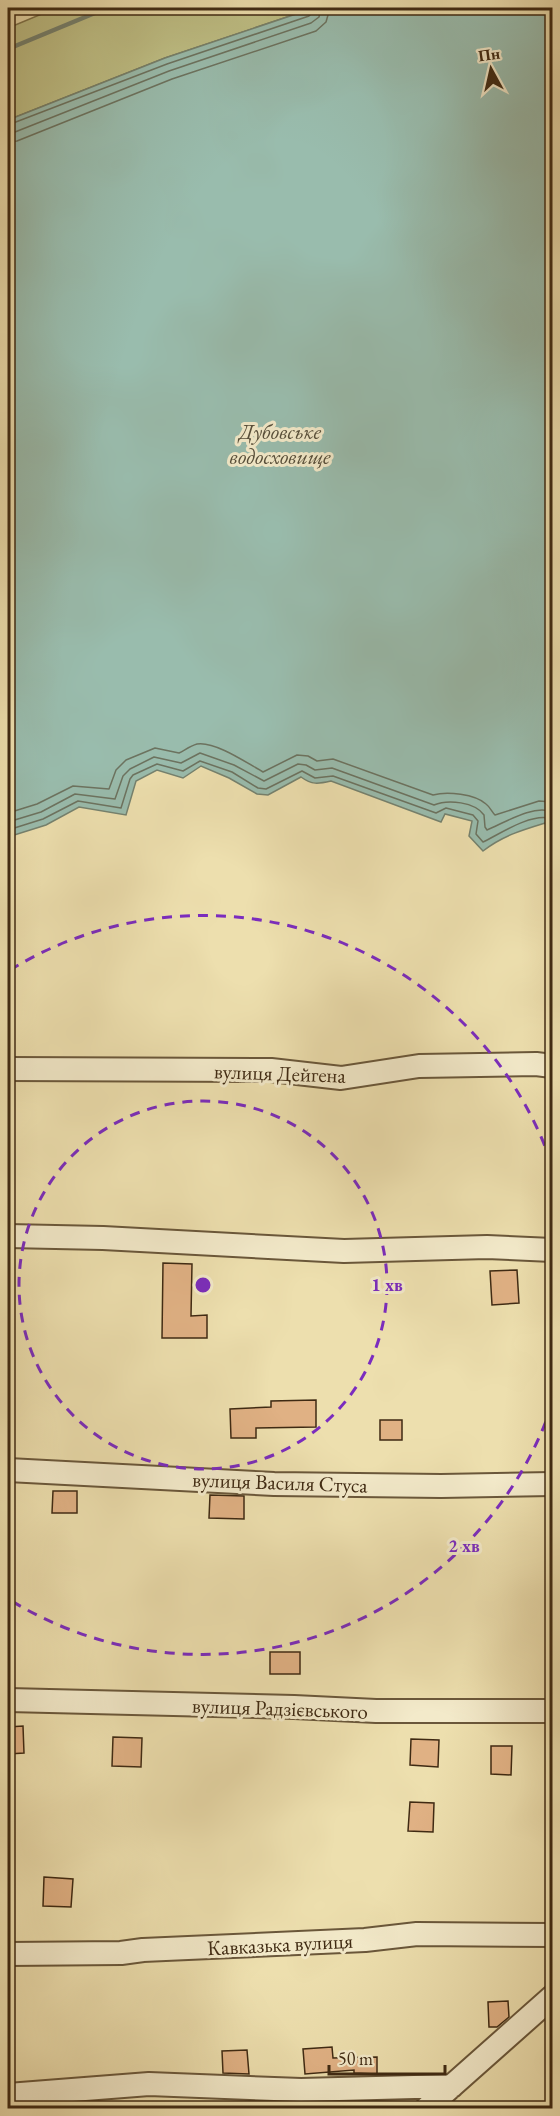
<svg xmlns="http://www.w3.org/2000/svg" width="560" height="2116" font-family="'EB Garamond',serif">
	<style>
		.green { fill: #bfc086; stroke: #7f754c; stroke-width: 1.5 }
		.water { fill: #99bcad; stroke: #75826f; stroke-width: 1.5 }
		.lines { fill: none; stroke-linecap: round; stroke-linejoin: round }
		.shore { stroke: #6c7360; stroke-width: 1.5 }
		.stream { stroke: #75826f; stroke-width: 4.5 }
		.building { fill: #e0b184; stroke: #3f2a13; stroke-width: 1.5 }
		.minor-casing { stroke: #6a573a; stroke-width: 26 }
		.minor { stroke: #f3eaca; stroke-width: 22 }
		.ring { fill: none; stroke: #7b2cbf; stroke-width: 3; stroke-dasharray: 10 8 }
		.labels { text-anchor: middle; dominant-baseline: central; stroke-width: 6; stroke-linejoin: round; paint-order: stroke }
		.street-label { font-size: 21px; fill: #3f2a13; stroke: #f3eaca }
		.water-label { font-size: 22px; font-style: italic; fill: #564e3a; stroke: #f3eaca }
		.centre { fill: #7b2cbf; stroke: #f3eaca; stroke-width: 3 }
		.ring-label { font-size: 18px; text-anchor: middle; font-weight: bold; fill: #7b2cbf; stroke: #f3eaca; stroke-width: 6; stroke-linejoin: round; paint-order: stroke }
	</style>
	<rect width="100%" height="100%" fill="#eddfae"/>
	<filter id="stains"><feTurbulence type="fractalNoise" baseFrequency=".00333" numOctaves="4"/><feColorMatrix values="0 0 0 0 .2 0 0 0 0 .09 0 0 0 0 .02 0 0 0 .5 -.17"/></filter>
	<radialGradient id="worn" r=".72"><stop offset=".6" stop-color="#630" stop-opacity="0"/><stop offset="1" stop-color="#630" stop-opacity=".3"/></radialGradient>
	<!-- green -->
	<path class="green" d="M56,8h258l-149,50 -157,62v-92z"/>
	<!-- water -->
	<path class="water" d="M314,8h238v822l-3,2 -4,-9c-23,7 -43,13 -62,28l-14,-15 3,-15 -27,-7 -4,8 -110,-41c-13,3 -19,4 -30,-4l-33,18 -11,-1 -28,-16 -28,-12 -18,12 -26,-8 -21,11 -10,34 -47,-8 -33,18 -38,12v-717l157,-62z"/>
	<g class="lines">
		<!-- shore -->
		<path class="shore" d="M8,125l159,-61 142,-48 4,-4v-4
			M8,133l7,-1 154,-61 142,-48 8,-6 2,-9
			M8,142l9,-1 155,-62 144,-48 10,-9 4,-14
			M8,813l29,-9 36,-18 36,3 7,-19 10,-10 29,-12 24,5c6,-3 11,-7 18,-9 18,-3 50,19 66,28l34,-17 11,1 9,5 16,-2 100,36c14,-4 42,-1 53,9 4,3 6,8 9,11l44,-14 13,1
			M8,822l33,-10 34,-18 40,5 8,-23 7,-7 24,-12 27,6 19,-10 34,12 30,16 34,-17 8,1 9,5 17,-2 102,37c14,-6 41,-3 50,10l1,12 2,3c17,-7 47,-26 65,-18
			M8,830l35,-11 35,-18 43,7 9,-29 3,-4 24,-11 26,7 17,-10 32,11 26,16 8,1 36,-18 13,7 18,-2 103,37 10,-5 27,7 5,6 -2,13 7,8c17,-8 46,-28 66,-24l3,6"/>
		<!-- stream -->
		<path class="stream" d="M8,49l99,-41"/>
	</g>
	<!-- building -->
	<path class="building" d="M163,1263l29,1 -1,52 16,-1v23h-45z
		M517,1270l2,33 -27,2 -2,-34z
		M316,1400v27l-60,1v10h-25l-1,-29 41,-2v-6z
		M380,1420h22v20h-22z
		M53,1491h24v22h-25z
		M210,1495l34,1v23l-35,-1z
		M270,1652h30v22h-30z
		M23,1726l1,27 -16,1v-27z
		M113,1737l29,1 -1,29 -29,-1z
		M411,1739l28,1 -1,27 -28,-2z
		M491,1746h21l-1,29 -20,-1z
		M410,1802l24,1 -1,29 -25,-1z
		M44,1877l29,2 -2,28 -28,-1z
		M508,2001l1,16 -12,10h-8l-1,-25z
		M332,2047l1,11 44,-1v17l-23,-1v-3l-49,4 -2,-25z
		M247,2050l2,24 -26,-1 -1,-22z"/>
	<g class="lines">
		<!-- minor casing -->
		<g class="minor-casing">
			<path id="minor" d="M8,1069l263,1 70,8 78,-12 117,-2 16,2
				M8,1236l95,2 241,13 143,-4 65,3
				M8,1470l266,14 167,2 111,-2
				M8,1700l286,7 82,4h176
				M8,1954l113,-1 22,-3 222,-10 52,-6 135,1
				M8,2095l141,-11 152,6 151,-4
				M427,2108l125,-111"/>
		</g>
		<!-- minor -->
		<use href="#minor" class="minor"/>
	</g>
	<!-- distance rings -->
	<g class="ring">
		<circle cx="203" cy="1285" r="184"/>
		<path d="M552 1405A369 369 0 0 1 10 1600M10 970A369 369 0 0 1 552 1165"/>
	</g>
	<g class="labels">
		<!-- street labels -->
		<g class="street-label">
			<text transform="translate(280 1073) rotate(2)">вулиця Дейгена</text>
			<text transform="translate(280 1482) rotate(2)">вулиця Василя Стуса</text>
			<text transform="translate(280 1708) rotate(2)">вулиця Радзієвського</text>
			<text transform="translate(280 1944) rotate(-3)">Кавказька вулиця</text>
		</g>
		<!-- water labels -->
		<g class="water-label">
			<text x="280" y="431">Дубовське<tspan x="280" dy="25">водосховище</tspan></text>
		</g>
	</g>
	<circle cx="203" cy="1285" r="9" class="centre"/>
	<g class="ring-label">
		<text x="387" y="1291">1 хв</text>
		<text x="464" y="1552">2 хв</text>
	</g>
	<!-- margin -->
	<rect width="560" height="2116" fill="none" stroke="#eddfae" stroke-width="30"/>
	<rect x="9" y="9" width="542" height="2098" fill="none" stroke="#3f2a13" stroke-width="3"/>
	<rect x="15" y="15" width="530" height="2086" fill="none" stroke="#3f2a13" stroke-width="1.5"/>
	<!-- north arrow -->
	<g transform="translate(491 69) rotate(352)" stroke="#f3eaca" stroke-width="4.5" paint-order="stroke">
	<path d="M0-4.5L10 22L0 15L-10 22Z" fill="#3f2a13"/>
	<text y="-9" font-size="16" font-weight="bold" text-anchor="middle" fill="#3f2a13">Пн</text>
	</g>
	<!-- scale -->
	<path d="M329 2065v9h116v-9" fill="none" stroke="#3f2a13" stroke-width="3"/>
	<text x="338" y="2065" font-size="18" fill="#3f2a13" stroke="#f3eaca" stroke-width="4.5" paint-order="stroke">50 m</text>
	<rect width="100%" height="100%" filter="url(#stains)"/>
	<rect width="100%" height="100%" fill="url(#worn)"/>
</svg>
